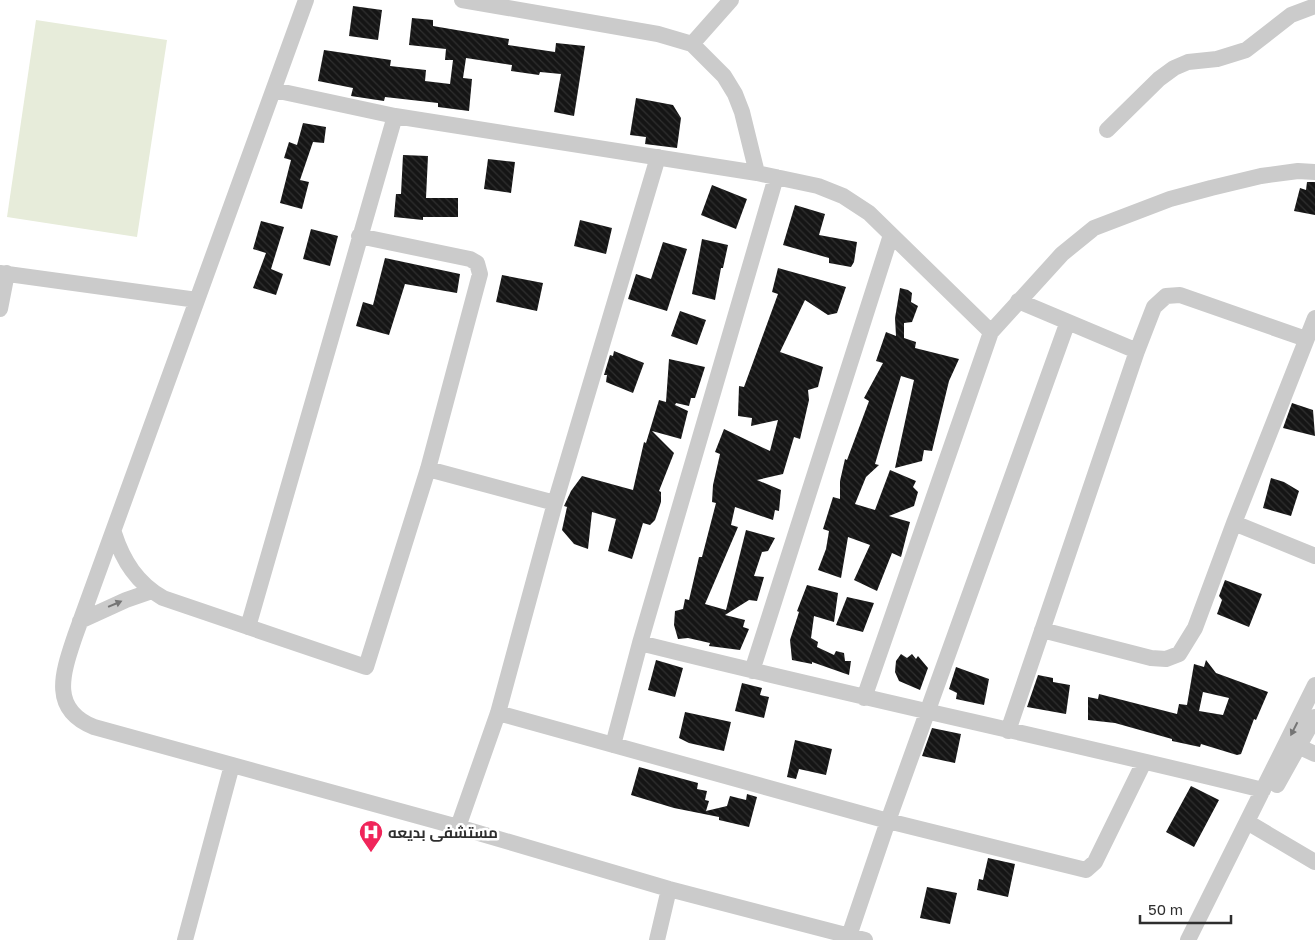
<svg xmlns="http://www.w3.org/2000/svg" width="1315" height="940" font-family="'Golos Text',Cairo,sans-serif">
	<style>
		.garden { fill: #e7ecda }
		.building { fill: url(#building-back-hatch); fill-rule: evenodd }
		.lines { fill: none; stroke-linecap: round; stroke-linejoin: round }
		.minor { stroke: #cbcbcb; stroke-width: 16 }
		.oneway { fill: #757575 }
		.labels { text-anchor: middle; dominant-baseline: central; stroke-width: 5; stroke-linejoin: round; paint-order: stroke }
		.poi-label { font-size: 15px; font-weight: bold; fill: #2e2e2e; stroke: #fff; text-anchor: start }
	</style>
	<defs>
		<pattern id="building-back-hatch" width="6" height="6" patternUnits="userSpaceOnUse" patternTransform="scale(1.25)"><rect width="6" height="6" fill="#151515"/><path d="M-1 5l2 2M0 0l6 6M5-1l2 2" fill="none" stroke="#2f2f2f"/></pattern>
	</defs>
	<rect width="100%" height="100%" fill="#fff"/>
	<!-- garden -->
	<path class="garden" d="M36,20l131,20 -30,197 -130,-20z"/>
	<!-- building -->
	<path class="building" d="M353,6l29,4 -4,30 -29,-4z
		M412,18l21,2v6l76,13 -1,6 47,7 1,-9 29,3 -11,70 -20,-4 7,-38 -21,-2 -1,3 -28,-4 1,-6 -46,-7 -3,20 9,1 -3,32 -31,-4v-4l-53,-6 -1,4 -33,-5 2,-8 -35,-7 6,-31 67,10 -1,6 36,4 -1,11 25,3 3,-24h-8l1,-11 -37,-4z
		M636,98l37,7 8,13 -4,30 -32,-4 1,-7 -16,-2z
		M303,123l23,4 -2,16 -11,-1 -13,38 9,2 -7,27 -22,-6 11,-43 -7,-2 5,-16 8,3z
		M403,155l25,1 -2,42h32v19h-35v3l-29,-3 2,-23h5z
		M488,159l27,3 -4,31 -27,-4z
		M1307,182h8v33l-21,-4 6,-23 6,2z
		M712,185l35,14 -11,30 -35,-14z
		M795,205l30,9 -6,21 38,7 -3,20 -3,5 -22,-4v-5l-46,-13z
		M580,220l32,8 -6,26 -32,-8z
		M261,221l23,6 -13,42 12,5 -7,21 -23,-7 13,-35 -13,-4z
		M311,229l27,7 -8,30 -27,-7z
		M702,239l26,6 -5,23h-2l-6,32 -23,-6z
		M663,242l24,7 -20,62 -39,-12 8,-25 15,5z
		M385,258l75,16 -3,19 -52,-9 -16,51 -33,-9 7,-24 10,3z
		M778,268l68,19 -9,26 -9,2 -23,-15 -25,52 43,15 -5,20 -10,3 1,10 -9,39 -6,-2 -11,37 -26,6 24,10 -2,21 -4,-1 -2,10 -38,-13 -4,18 7,2 -33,77 21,6 20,-80 29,8 -7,13 -6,1 -8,24 10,1 -7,24 -8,-1 -24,15 20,5 -2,7 6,2 -9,21 -31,-4 1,-3 -22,-5 -10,1 -4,-14 1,-14 8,-2 2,-10 4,1 10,-43h3l14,-54 -4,-1 1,-17 7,-31 -5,-2 9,-23 46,22 8,-31 -27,6 1,-8 -14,-2 1,-30 5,1 34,-93 -6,-2z
		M502,275l41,8 -6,28 -41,-9z
		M900,288l8,2 4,3 -1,9 7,4 -6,16 -8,1v15l12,4 -1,6 44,11 -10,22 -17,70 -8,-1 -2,11 -27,7 19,-88 -13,-4 -26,88 4,1 -13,12 -11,27 20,6 15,-40 26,11 -3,6 5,5 -4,14 -25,10 21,6 -9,35 -9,-4 -15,38 -23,-11 16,-35 -22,-8 -7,41 -23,-8 8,-21 3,-18 -6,-2 10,-32 7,2v-18l5,-22 2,1 22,-59 -5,-3 19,-35 -7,-2 10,-29 10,4 -1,-18z
		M680,311l26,9 -9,25 -26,-9z
		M614,351l30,12 -11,30 -27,-11 1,-7h-3l6,-20 3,1z
		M669,359l36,8 -10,31h-4l-2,8 -13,-3 -1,2 13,6 -7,28 -29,-8 22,22 -15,38 2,1v10l-6,18 -5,5 -7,-2 -11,36 -24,-8 8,-32 -24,-7 -4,37 -14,-5 -12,-14 5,-23 -3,-1 7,-15 11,-15 51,14 11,-48 2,1 13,-43 7,2z
		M1292,403l21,7 2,26 -32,-8z
		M1271,478l13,4 15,9 -8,25 -28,-8z
		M1225,580l37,14 -13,33 -32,-13 5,-14 -3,-4z
		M807,585l31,8 -4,29 -20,-6 -3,22 7,4 -1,5 17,8 2,-4 8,2 1,8h6l-2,14 -37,-13v2l-20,-4 -2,-20 9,-28 -2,-1z
		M847,597l27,6 -11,29 -27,-7z
		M901,654l6,4 5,-4 4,5 2,-3 10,12 -8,22 -21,-9 -4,-9 1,-11z
		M656,660l27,8 -8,29 -27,-7z
		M1206,660l10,13 52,19 -12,28 -2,-1 -13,35 -4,1 -36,-11 -1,3 -28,-6v-2l-57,-16 -27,-3v-23l10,2 1,-5 78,20 2,-10 8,1 7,-41 10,3zM1203,692l26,6 -6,17 -24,-4z
		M956,667l33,12 -5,26 -28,-6 1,-6 -8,-4z
		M1038,675l15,3v4l17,3 -4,29 -39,-7z
		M742,683l20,5 -2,7 9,2 -5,21 -29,-7z
		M685,712l46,10 -7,29 -35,-8 -10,-5z
		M932,728l29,6 -6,29 -33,-7z
		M795,740l37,9 -6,26 -27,-6 -3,10 -9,-2z
		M639,767l59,16 -1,6 10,2 -2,9 4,1 -3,10 21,-5 3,-10 16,4 1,-6 10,3 -8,30 -30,-7v-3l-45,-9 -43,-13z
		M1191,786l28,14 -25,47 -28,-15z
		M988,858l27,6 -7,33 -31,-7 2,-11 4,1z
		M927,887l30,6 -7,31 -30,-6z"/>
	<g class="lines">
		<!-- minor -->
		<path class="minor" d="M306,0l-231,636c-12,36 -26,73 19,91l364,100 211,62 196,51
			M462,0l196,34 34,10 32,32 11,18 7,18 15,61
			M692,44l39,-44
			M274,90l121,26 362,57 61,13 25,10 26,17 122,119
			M1107,130l52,-51 15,-11 14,-6 29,-3 29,-9 45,-35 24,-9
			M0,273l197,27
			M1018,301l119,50
			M0,309l7,-36
			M428,469l127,34
			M1234,523l81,33
			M114,533c9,28 23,50 49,65l203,69 62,-198 52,-195 -3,-11 -7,-4 -111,-23
			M80,621l46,-21 26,-9
			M248,627l147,-511
			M1042,630l109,28 15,1 13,-5 16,-26 39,-105 81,-205
			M640,643c207,52 416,96 623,147
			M752,671l139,-436
			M864,698l127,-366 71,-78 32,-26 76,-29 41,-11 50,-12 37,-5 17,1
			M498,713l390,108 198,49 9,-8 49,-100
			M1008,731l129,-380 17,-44 12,-11 14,-1 126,44
			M613,745l27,-102 136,-466
			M1300,747l15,7
			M1277,785l38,-68
			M1254,826l61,36
			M458,827l40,-114 57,-210 103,-346
			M849,936l39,-115 179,-497
			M185,940l47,-175
			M657,940l12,-51
			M1188,940l127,-255"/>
	</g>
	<!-- one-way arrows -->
	<defs><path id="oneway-solid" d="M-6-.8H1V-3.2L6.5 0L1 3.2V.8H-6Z" transform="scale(1.25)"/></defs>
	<g class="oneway">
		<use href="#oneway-solid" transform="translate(115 604) rotate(-23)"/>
		<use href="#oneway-solid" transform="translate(1294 729) rotate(117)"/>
	</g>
	<!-- icons -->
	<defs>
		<g id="hospital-pin" transform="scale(1.25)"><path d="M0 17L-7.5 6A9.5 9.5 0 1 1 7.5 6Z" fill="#f0255a" stroke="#fff"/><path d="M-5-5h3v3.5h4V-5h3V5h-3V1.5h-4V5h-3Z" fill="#fff"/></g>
	</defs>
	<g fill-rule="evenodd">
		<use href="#hospital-pin" x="371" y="832"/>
	</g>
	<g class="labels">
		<!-- poi labels -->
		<g class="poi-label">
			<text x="388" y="832">مستشفى بديعه</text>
		</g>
	</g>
	<!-- scale -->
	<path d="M1140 915v8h91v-8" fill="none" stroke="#2e2e2e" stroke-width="2.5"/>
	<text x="1148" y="915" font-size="15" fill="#2e2e2e" stroke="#ffffff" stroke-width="4" paint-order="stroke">50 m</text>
</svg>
